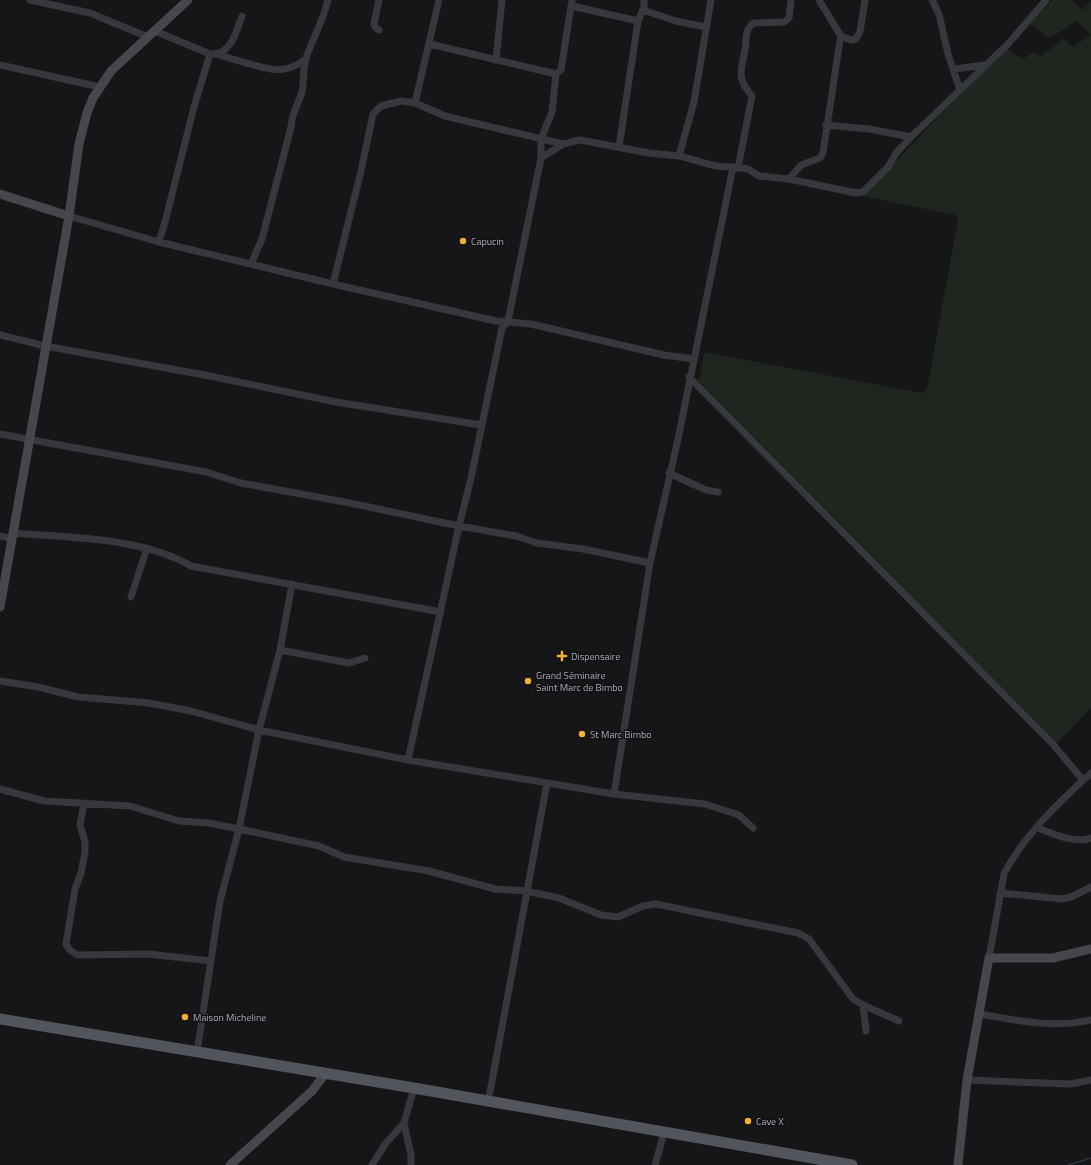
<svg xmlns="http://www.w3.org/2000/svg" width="1091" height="1165" font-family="'Titillium Web',sans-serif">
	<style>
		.green { fill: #1e261f }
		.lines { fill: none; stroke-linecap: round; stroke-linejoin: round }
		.stream { stroke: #2c353c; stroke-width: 1.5 }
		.street { stroke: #37383d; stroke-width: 7 }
		.secondary { stroke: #45474d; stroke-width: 9 }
		.primary { stroke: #53555c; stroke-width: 11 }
		.poi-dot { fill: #f2b134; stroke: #111113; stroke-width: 1.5 }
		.labels { text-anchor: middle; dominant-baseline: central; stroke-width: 3; stroke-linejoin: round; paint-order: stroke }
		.poi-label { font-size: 10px; fill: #a8adb8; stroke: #111113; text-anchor: start }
	</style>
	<rect width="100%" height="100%" fill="#161618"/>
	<!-- green -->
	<path class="green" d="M1052,0h20l10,10 9,-9v707l-34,35 -358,-362 5,-29 218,41 5,-4 31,-169 -3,-5 -92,-19 142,-149 18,12 10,-7 9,4 21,-17 10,8 17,-12 -13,-14 -27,17 -21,-14z"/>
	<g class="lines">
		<!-- stream -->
		<path class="stream" d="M1068,1165l23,-7"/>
		<!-- street -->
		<path class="street" d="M30,0l60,13 58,24
			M379,0l-5,24 1,3 4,3
			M819,0l22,36
			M932,0l7,14 9,40 12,36
			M572,6l66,15
			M643,10l33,11 30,6
			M155,31l55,23 -16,53 -29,115 -6,20
			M430,44l126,30
			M214,54c18,-1 23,-25 28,-38
			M217,54c11,4 22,7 33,10 23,7 36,10 56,-5
			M496,60l6,-60
			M0,65l100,22
			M954,69l31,-4
			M415,103l24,-103
			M826,125l43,4 42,8
			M619,147l19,-126 6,-14v-7
			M679,156c19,4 34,12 54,11
			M541,158l22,-14
			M738,168l14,-72c-16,-18 -11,-25 -7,-46 2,-11 -1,-19 8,-27l31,-1 5,-4 2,-18
			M789,179l12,-14 19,-7 3,-5 17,-113 1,-4 10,4 5,-1 4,-7 5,-32
			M69,216l90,26 174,42 163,37 35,3 133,31 30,4
			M251,264l11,-25 29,-112c1,-16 7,-21 11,-35 2,-11 1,-23 4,-34 7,-20 17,-37 22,-58
			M333,284l28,-113 12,-57 8,-8 20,-5 14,2 30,13 118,28 17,-4 69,13 30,3 15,-54 17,-102
			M0,335l45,11 165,30 126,26 145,23
			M689,377l362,365 32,38
			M0,434l206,38 35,11 109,20 109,23 57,10 21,7 46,6 67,14
			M669,473l37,17 12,2
			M13,533c57,5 128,4 178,33l250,46
			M0,536l12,3
			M131,597l16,-49
			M280,650l69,13 16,-5
			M0,681l38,6 40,10 71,6 42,8 68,19 149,30 206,34 91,10 34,11 14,13
			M408,760l51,-234 12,-48 31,-150 6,-7 33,-163v-19l11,-27 4,-38 5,-4 11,-70
			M0,789l44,12 86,5 49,15 30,2 30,6 80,17 25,11 85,14 66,18 31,2 33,7 42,17 17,2 25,-11 13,-2 142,29 11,6 44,60 10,6 36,16
			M614,794l36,-231 28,-124 55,-272 15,2 11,7 30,3 67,14 7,-1 25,-25 8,-14 15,-16 97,-93 38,-44
			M84,803l-4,22 5,17v10l-4,21 -6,16 -9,55 4,6 7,5 71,-1 63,7
			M1038,828c16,6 36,16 53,10
			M1000,893l62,6 9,-2 20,-10
			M989,958l15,-84c20,-39 55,-72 87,-101
			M863,1005l3,26
			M979,1014c37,6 74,15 112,6
			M197,1052l23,-151 19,-72 20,-99 21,-80 12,-66
			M967,1080l104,4 20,-4
			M488,1103l59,-320
			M372,1165l14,-22 18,-20
			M411,1165v-10l-7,-32 10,-35
			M655,1165l9,-32"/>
		<!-- secondary -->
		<path class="secondary" d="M0,194l69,22
			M0,607l69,-391 10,-72 8,-31 6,-15 18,-27 77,-71
			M230,1165l82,-74 13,-17
			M958,1165l9,-85 22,-122h64l38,-9"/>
		<!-- primary -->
		<path class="primary" d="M0,1019l414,69 438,77"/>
	</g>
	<!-- markers -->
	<g class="poi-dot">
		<circle cx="463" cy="241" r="4"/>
		<path d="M560 650h4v4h4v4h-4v4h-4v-4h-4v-4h4z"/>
		<circle cx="528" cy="681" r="4"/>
		<circle cx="582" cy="734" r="4"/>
		<circle cx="185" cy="1017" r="4"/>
		<circle cx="748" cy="1121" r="4"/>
	</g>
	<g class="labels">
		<!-- poi labels -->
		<g class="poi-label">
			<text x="471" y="241">Capucin</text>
			<text x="571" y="656">Dispensaire</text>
			<text x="536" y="675">Grand Séminaire<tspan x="536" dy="12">Saint Marc de Bimbo</tspan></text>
			<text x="590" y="734">St Marc Bimbo</text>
			<text x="193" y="1017">Maison Micheline</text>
			<text x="756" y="1121">Cave X</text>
		</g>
	</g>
</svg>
